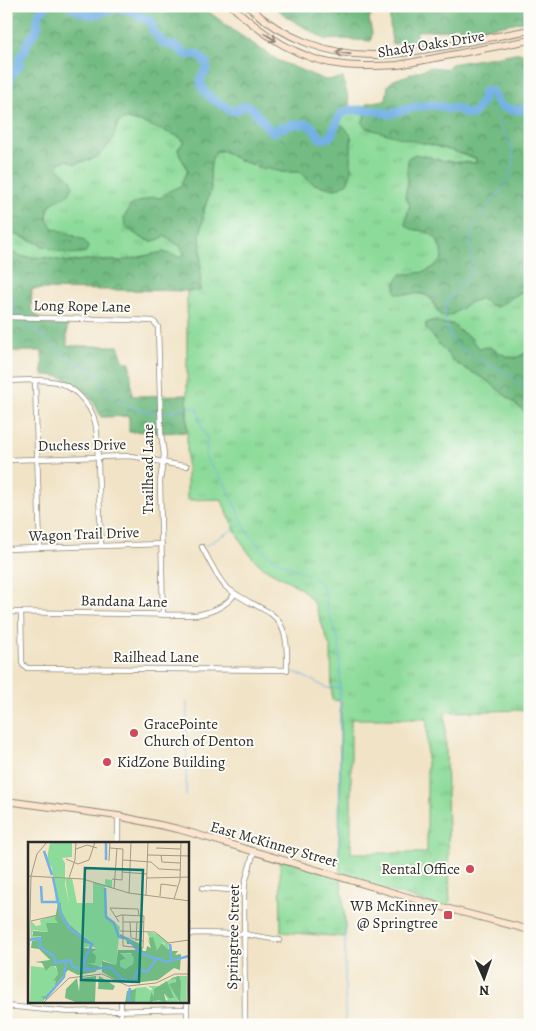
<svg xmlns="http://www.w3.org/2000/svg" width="536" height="1031" font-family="Alegreya,serif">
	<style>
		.grass { fill: url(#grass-tufts); stroke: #5c8362; fill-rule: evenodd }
		.forest { fill: url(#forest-crowns); stroke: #4e7356 }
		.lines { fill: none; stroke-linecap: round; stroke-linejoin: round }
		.stream { stroke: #73b0e5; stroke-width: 1 }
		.river { stroke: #73b0e5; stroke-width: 9 }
		.street-casing { stroke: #8e8778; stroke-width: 6 }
		.secondary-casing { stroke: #8e8778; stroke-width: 8 }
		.street { stroke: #fff; stroke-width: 4.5 }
		.secondary { stroke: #fbe5cf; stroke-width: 6 }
		.oneway { stroke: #93887d }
		.poi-dot { fill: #d1495b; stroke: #fdfcf7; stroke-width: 2 }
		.labels { text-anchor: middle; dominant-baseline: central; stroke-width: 4; stroke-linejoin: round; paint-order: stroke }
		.street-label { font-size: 15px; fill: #2b2b2b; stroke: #fdfcf7 }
		.poi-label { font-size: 15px; fill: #2b2b2b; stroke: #fdfcf7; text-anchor: start }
		.inset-river { fill: none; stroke: #73b0e5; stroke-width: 2.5 }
		.inset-road { fill: none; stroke: #a29988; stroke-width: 1 }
		.view { fill: #0f766e; fill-opacity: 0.15; stroke: #0f766e; stroke-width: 2.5 }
		.inset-edge { fill: none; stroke: #2b2b2b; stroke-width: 2.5 }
	</style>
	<defs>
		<pattern id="grass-tufts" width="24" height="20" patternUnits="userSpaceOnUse" patternTransform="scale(1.25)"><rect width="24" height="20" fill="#8ddb9a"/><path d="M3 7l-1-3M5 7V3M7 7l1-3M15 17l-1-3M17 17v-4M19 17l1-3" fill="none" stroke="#7abc85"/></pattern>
		<pattern id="forest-crowns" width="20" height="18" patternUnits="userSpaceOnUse" patternTransform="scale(1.25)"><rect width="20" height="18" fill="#72bb82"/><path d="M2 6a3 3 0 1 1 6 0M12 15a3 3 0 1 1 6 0" fill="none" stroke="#5e986b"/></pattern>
	</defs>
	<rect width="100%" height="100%" fill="#fdfcf7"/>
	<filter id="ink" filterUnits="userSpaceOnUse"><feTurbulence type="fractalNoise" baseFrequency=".02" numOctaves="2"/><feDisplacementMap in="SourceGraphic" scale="10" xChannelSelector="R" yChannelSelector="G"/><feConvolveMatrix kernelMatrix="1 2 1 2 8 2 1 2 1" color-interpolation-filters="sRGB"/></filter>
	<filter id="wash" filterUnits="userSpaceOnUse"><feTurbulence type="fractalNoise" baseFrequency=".0096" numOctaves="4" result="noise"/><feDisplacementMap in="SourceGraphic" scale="20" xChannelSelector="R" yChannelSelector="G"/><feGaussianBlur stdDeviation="1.12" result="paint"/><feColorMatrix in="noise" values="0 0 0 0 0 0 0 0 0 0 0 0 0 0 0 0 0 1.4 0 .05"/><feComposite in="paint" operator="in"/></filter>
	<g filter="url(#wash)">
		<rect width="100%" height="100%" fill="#f1e3c6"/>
		<!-- grass -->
		<path class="grass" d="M351,110h14l1,3 -2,4 2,11 3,1 63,16 43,13 2,5 -33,-2 -16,-4 -21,15 1,10 -3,14 5,8 -5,20c7,7 10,5 18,7 15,3 18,15 19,28l-8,8 -12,6 -26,19c10,4 22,-1 31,4 8,4 9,20 17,20 14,0 24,-19 39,-16 4,2 2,2 6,5 1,0 7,2 8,2l22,-14 5,-1c7,9 2,13 6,21v38l-13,7 -9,-1 -19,-10 -10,1 -6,-6 -2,-4 -13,-8 -3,-4 -6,-3 -7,1 -7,-3h-4l-5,2v5l28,34 34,19 36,30 6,3v296l-85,2 5,197 -109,-32 4,46v14l-64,-5 -1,-73 61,17 -2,-15 2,-160 -9,-1 -1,-50 -16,-45c-14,-24 -36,-25 -56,-41 -18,-15 -28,-44 -38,-65l-34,1v-209l13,-1 1,-36 -1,-18 4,-26 7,-21 -1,-19 2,-12 4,-7h7l16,9 20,7 23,5h17l15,12 21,5 12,-6 4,-10v-37l-7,-9 -9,-2 5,-11zM351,719h76v134h-76z
			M127,119l24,6 29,12 3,6 -5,6c2,9 7,14 10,22l-5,8 -2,7 -20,12 -8,-1 -22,8 -7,13c7,7 15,21 25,23 5,1 12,-3 16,-5l15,10 4,6 -2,6 -19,-6 -42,9 -35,-1 -16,2 -23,-4 -24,-1 -10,-4 -7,-5v-17l29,11 9,5 31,-11 -22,-8 -6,-9c1,-17 7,-17 21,-24l3,-16 -14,-11 2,-6 9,-2 7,4 20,-6 18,-19 5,-17z"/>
		<!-- forest -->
		<path class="forest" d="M6,6h195l36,27 42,28 46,19 18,-2 8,32 -11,4 -4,11h6l2,1 7,10v37l-4,11 -12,5 -21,-5 -15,-12h-17l-23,-5 -20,-7 -16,-9h-7l-4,7 -2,12 1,19 -7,21 -4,26 1,18 -1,37 -168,-2 -1,20 14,15h22v22h51l6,16h6l2,34 55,-1v37l-32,1 -2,-2 -24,1v-16l-28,1c-10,-25 -30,-43 -58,-42l-1,-24h-36v-103l7,5 10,4 24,1 23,4 16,-2 35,1 42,-9 19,6 2,-6 -4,-6 -15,-10c-4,2 -10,6 -15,5 -6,0 -20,-11 -25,-14l-1,-9 7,-13 22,-8 8,1c5,-7 12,-9 20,-12l2,-7 5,-8c-3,-8 -8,-13 -10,-22l5,-6 -3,-6 -42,-16 -11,-2 -9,3 -5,17 -9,12 -9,7 -20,6 -7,-4 -8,2 -3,5 14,12 2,7 -5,9 -16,8 -4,6 -1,10 6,9 31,12 4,7 -2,5c-20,6 -39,-5 -57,-13 -8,-3 -16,-4 -23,-8z
			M274,6h103l-1,3 -7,10 3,14 -1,8 -30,-2 -15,1 -39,-23z
			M390,6h140v14l-66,12 -8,-7 -8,5 -32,1 3,10 -27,3 -2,-20z
			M530,52v261l-2,-3v-13l-5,-5 -4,1 -22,14c-7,-2 -13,-8 -20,-7 -14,2 -22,20 -37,15 -3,-5 -4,-11 -8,-15 -8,-11 -24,-4 -36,-7 -3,-8 0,-12 5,-19 20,-1 27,0 41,-15 -1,-13 -4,-25 -19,-28 -8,-2 -11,0 -18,-7l5,-20 -5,-8 3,-14 -1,-10 1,-14 7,-4 29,7 32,2v-5l-44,-13 -23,-5 -43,-12 -4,-5 4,-10 -2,-7 3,-3 19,-3 2,-15 6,-5 37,-13 17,2 3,-5 49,-8 15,-3h9z
			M431,321h4l7,3h11l5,6 13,8 2,4 6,6 10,-1 19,10 8,1 14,-7v63l-6,-3 -36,-30 -34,-19 -28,-34v-5z"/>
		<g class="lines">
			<!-- stream -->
			<path class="stream" d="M119,8v-2
				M479,106c12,2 19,12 23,23 4,8 9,15 11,24 5,30 -31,53 -41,79 -5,14 4,28 -2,41 -9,18 -25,17 -25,41 1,5 1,10 2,15 9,25 40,32 60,44 8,6 14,14 23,20
				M6,288l6,7 4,15 3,6
				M22,319c7,8 16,13 24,20 7,5 12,14 19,18 8,5 18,6 25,12 8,5 11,14 17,21 12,14 34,21 52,23
				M163,413l6,-1 18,-6h4l6,3 2,6 2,11 6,12 -1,21 18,23 22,47 14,19 15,12 32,14 13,9 3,4 2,7 3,18 11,30 1,17 -1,202
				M205,546l37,-22
				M288,670l11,4 28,14h13
				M186,796l1,-93
				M345,1025v-102"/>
			<!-- river -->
			<path class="river" d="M70,6c6,4 18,10 26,8 9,-2 17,-7 27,-6 11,3 17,11 28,13l1,2 1,8 10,12 14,4 10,8 10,-1 9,8 1,6c-2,5 -7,8 -6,13 0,12 14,20 23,25 3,2 6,6 10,5 7,-2 6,-6 15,-5 10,8 15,21 25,26l7,-5h5l7,-3h13l5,2 9,12c12,2 11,-3 15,-12 2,-4 4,-8 5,-12l11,-4h10l15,1 14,3 25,-7 16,-2 11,1 6,3 7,-1 15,7 3,-1 10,-14v-7l2,-2c9,-1 10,4 12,11 8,10 21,9 33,6
				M6,99l2,-5 2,-18c9,-11 9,-4 10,-19l5,-6 2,-8 10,-14 2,-16 7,-7"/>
		</g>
	</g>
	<g filter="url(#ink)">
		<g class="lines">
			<!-- street casing -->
			<g class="street-casing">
				<path id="street" d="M6,317l125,3 22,1 3,3 2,3 3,106 3,22 -4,26 3,134
					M35,380l5,168
					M6,381c31,-1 58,-7 79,21 8,9 11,20 12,32l4,112
					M6,460l122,-4c20,1 39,9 59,10
					M6,549l156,-5
					M6,612l190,3c16,-3 29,-8 39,-21
					M21,612l1,49 1,4 4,3 260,2c0,-20 2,-44 -17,-57 -7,-4 -14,-8 -21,-11 -8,-5 -16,-9 -23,-15 -10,-11 -17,-27 -24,-40
					M6,752l1,49
					M118,816v28
					M203,888l41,3
					M188,936l2,-2 4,-1 50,1 35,6
					M121,1002v23
					M187,1002v23
					M6,1006l63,6 118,-3
					M245,1025l-1,-130 1,-12 9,-32"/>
			</g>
			<!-- secondary casing -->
			<g class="secondary-casing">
				<path id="secondary" d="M232,6c31,29 68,55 112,59 18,2 36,1 54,0l132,-25
					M248,6c34,32 81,50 128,49 25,0 51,-6 75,-10 26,-5 53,-10 79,-15
					M6,801l112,15 60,13 260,77 92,24"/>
			</g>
			<!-- street -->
			<use href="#street" class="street"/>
			<!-- secondary -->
			<use href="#secondary" class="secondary"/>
		</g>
		<!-- one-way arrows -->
		<defs><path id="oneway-shaft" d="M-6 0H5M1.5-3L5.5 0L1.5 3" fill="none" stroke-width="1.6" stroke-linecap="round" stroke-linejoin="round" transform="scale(1.25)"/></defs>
		<g class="oneway">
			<use href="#oneway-shaft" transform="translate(270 37) rotate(33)"/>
			<use href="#oneway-shaft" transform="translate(343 53) rotate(-171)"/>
		</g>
	</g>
	<!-- markers -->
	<g class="poi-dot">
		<circle cx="134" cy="733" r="5"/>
		<circle cx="107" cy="762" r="5"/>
		<circle cx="470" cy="869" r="5"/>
		<rect x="443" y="910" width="10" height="10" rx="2.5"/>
	</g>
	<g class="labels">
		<!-- street labels -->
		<g class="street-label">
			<text transform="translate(431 44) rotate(-9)">Shady Oaks Drive</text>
			<text transform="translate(82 306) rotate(1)">Long Rope Lane</text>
			<text transform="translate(82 445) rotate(-1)">Duchess Drive</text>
			<text transform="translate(148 469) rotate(-90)">Trailhead Lane</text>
			<text transform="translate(84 534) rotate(-2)">Wagon Trail Drive</text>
			<text transform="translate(124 601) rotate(1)">Bandana Lane</text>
			<text x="156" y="657">Railhead Lane</text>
			<text transform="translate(274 844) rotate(16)">East McKinney Street</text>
			<text transform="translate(233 937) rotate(-89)">Springtree Street</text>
		</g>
		<!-- poi labels -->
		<g class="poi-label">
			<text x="144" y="724">GracePointe<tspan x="144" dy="17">Church of Denton</tspan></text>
			<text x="117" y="762">KidZone Building</text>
			<text x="460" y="869" text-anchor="end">Rental Office</text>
			<text x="438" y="906" text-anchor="end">WB McKinney<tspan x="438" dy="17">@ Springtree</tspan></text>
		</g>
	</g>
	<!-- overview -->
	<g transform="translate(28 842)">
		<rect width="161" height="161" fill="#f1e3c6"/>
		<path d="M37,36h7l5,25h16v-21l12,3v-6l7,1v8l-7,-2v18l2,12 13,11 -4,38 -13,-5 -3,9 -12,-6h7l-3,-11 5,-3 -5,-3 -9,2 -3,-6 -15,-2 2,-9 14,11 13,2 -25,-20 -7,-12 -1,-9h8zM27,73l3,8 -11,1 1,8 -15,-2 -1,4 9,2 -10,4v-19l5,5 5,-1 -1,-5zM119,90l11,2 11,9 -1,9 -5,-10 -6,8 -6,-14 3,16zM92,111l17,1 15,4 7,-2 -16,8 -8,-9 -2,9 -8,5 -5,-3v-5l6,-4zM3,124l16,2 -1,3 5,-5h4l3,7 -2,11 -14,19h-12zM150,134h9l-1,27h-6l-1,-6 -1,-20 -3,2 2,11h-3v-6h-3l8,19h-25l4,-10v8l10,-1 -4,-7 -9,-2 -1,5 -3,-4 -2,11h-14v-15l11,-1 5,4 1,-3 -3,-1v-1h9l15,13 -6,-18z" fill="#8ddb9a"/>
		<path d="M30,61h3l1,9 7,12 25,21 -13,-3 2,6 14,1 -5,3 4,4 -1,7h-7l12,4 -5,5 -17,3 -10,-5 -26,32 2,-4 -4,-1 6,-1 9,-10 1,-6 -3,1 5,-7 -2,-8h-5l-5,5 -4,-8 -7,-1 15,-2 -11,-11 -8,-1 1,-7 9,-2v-3h-8v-5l15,1 -2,-9h12l-3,-4zM92,92l20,10 3,7h3l1,-5 4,2 -4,-11 3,6 -1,-5 4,-1 4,13 5,-7 6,7 3,-6 1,7h6l-3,4 6,-1 -1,16 -6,-2 -16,12 -24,3 -15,-1 -17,-10v-11l14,4 2,-15h18l-3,-6h-6l-1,-5 -6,-1zM92,111h11l3,5 -1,6 -8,5 -5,-3v-5l6,-3zM68,134l-1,27h-17l1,-11 -1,11 -13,-5 1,-9 11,-11 2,14 1,-14zM71,134l16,10 -2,4 -15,-1zM151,134l2,6 -1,21 -11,-19 7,-2 -1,-4 -5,2 2,-2zM139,139l7,17h-5l-5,-5 2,9 -9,-2 -8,3 2,-11 3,4v-7zM108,147l-1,14h-10l2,-12z" fill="#72bb82" fill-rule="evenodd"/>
		<path d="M22,0h22v15l-10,1 3,5v21l4,19h-13l-4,-35 -5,-9z" fill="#8ddb9a"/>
		<path class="inset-river" d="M16,9l8,24M78,18v-18M25,36l8,37 9,14 22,15 -8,18 3,7M13,44l1,16h15M77,46l1,29 8,6 5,14 9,2 12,14 16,6M1,98l11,-2v9l14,9 1,7 15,-3 3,7 13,3 24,-3 12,12 10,3 7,-13 8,3 10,-14 9,4 23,-6M142,102l1,15M102,146l-2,10 3,5M17,157l19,-22 2,-15"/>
		<path class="inset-road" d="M82,6l13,1 -1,31 -10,-1M128,6l24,1M48,7l11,-4 10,3M120,13l42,1M133,13l1,7 18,1M38,17l12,5 11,-4 6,-18M95,18l28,2 8,7 21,1M81,19l1,-19M94,30l25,2M0,34l55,3 46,14 61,8M3,34l6,-22 10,-12M41,36l6,-18 1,-18M119,36l43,-1M86,47l3,-41M101,51l2,-51M118,54l2,-54M132,54l1,-12 16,2M146,57l6,-19 1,-38M88,75l5,-2h2l21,1 -1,32 -20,-2v-31M3,79l27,-6M91,80l-9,-14 28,1 1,6M95,80h21M102,80l1,16 12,3M92,89l35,1 13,11 21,-3M108,99l1,-19M0,161l3,-127M15,161l26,-25 33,-4 26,12 28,-3 19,-9h13M159,161l3,-83"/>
		<path class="view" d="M57,26l58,2 -4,112 -58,-2z"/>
		<rect width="161" height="161" class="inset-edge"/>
	</g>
	<!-- margin -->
	<rect width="536" height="1031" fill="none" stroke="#fdfcf7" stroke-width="25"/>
	<!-- north arrow -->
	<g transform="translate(484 978) rotate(178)" stroke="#fdfcf7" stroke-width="4" paint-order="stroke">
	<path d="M0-4L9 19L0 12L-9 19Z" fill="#2b2b2b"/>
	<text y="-8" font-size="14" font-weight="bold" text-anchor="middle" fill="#2b2b2b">N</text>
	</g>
</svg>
